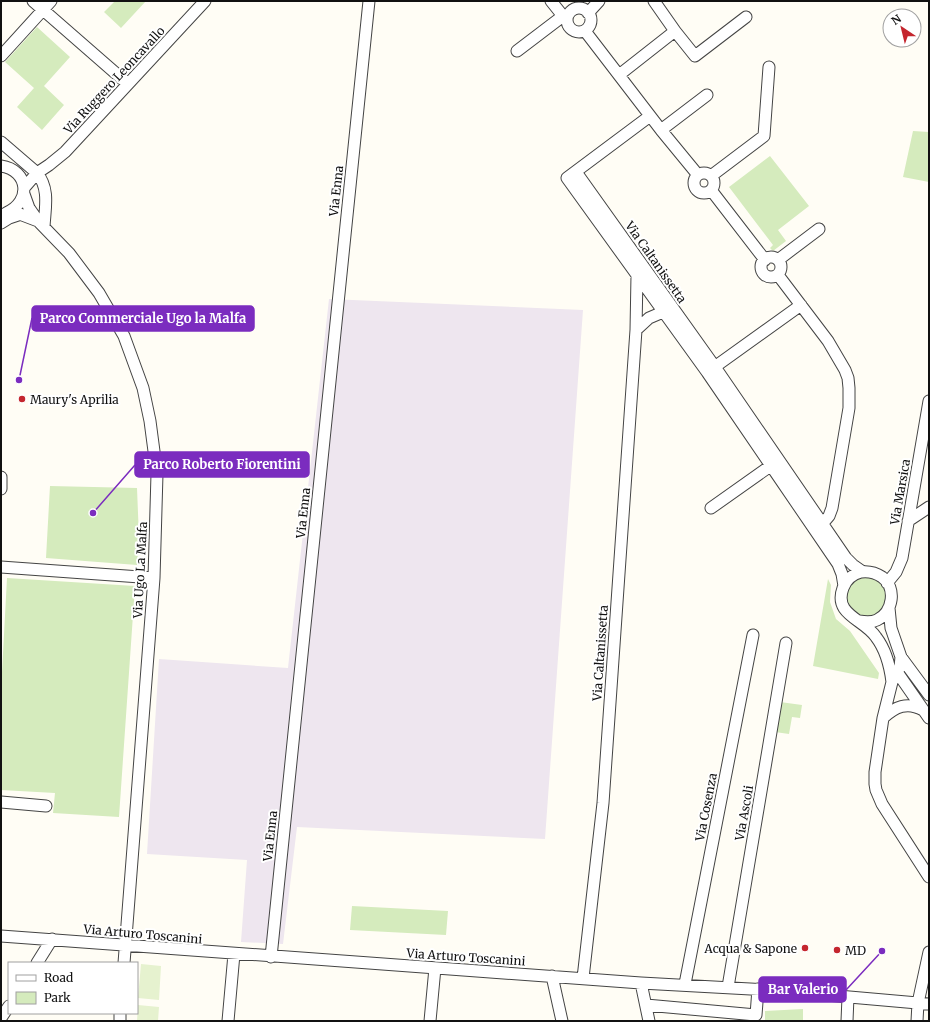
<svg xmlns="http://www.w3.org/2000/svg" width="930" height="1022" font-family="Merriweather,serif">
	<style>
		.industrial { fill: #eee6ef }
		.green { fill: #d5ebbd }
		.pitch { fill: #e6f2cf }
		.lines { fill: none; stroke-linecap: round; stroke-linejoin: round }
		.minor-casing { stroke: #444; stroke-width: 13 }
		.minor { stroke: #fff; stroke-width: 11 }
		.poi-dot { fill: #c4262e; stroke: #fff; stroke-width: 1.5 }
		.labels { text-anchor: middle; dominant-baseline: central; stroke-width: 4; stroke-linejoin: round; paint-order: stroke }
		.street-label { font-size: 12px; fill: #111; stroke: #fff }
		.poi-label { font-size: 12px; fill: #111; stroke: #fff; text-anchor: start }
		.leader { fill: none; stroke: #7b2cbf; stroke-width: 1.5 }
		.callout-dot { fill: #7b2cbf; stroke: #fff; stroke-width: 1.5 }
		.callout { fill: #7b2cbf; stroke: #7b2cbf; stroke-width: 1.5 }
		.callout-label { font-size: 13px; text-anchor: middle; font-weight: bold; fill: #fff }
	</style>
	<rect width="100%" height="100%" fill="#fffdf5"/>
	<!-- industrial -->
	<path class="industrial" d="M329,299l254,11 -38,529 -248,-12 -14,117 -42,-2 6,-82 -100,-6 12,-195 129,9z"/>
	<!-- green -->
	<path class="green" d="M115,1h31l-25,27 -17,-16z
		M37,27l33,30 -26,29 20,19 -22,25 -25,-23 17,-19 -29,-26z
		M913,131l16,1v50l-26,-5z
		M770,156l39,50 -31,24 8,11 -13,10 -3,-3 3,-3 -44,-58z
		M50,486l87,2 2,50 -2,27 -91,-7z
		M846 597a20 20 0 1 1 40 0a20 20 0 1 1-40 0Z
		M7,578l128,8 -16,231 -66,-4 2,-20 -54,-3v-99z
		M828,579l3,6 -1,17 6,17 14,12 29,42 -1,6 -65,-13z
		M780,702l22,3 -2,13 -8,-1 -3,17 -14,-2z
		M352,906l96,5 -2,24 -96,-5z
		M803,1009v12h-38v-10z"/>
	<!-- pitch -->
	<path class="pitch" d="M141,964l20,2 -2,34 -21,-2z
		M138,1005l21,2 -1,14h-21z"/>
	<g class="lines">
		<!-- minor casing -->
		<g class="minor-casing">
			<path id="minor" d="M33,1l95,83
				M551,1l16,20
				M567 20a12 12 0 1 1 24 0a12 12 0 1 1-24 0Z
				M588,13l11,-12
				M585,31l76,99 46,-35
				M675,31l20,25 51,-39
				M517,51l46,-35
				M1,56l50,-55
				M619,75l56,-44 -21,-30
				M650,116l-83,62 140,194 131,192 4,10 2,12
				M661,130l37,45
				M1,142l36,31 -13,15
				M1,166c28,4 31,36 5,47
				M576,172l139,195 131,191 7,7 10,7
				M694 183a10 10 0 1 1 20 0a10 10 0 1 1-20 0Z
				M711,176l53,-40 5,-69
				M711,190l54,70
				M24,194l5,14 9,13 31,32 30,40 25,43 19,52 7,33 7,53 -3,104 -30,385
				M6,213h11l21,8
				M1,223l8,-5 9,-3
				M44,227c1,-19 6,-38 -7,-54l12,-8 16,-13 140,-151
				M761 267a10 10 0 1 1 20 0a10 10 0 1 1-20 0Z
				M778,260l41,-31
				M778,275l50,66 17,29 3,8 1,10v20l-17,100 -3,8 -12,14
				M636,330l13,-12 14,-6
				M709,371l92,-66
				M1,477v12
				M711,508l65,-46
				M908,521l21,-14
				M1,567l153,11
				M887,583l9,-11 6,-14 27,-157
				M889,608l2,20 10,29 -1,10 -8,15 -9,36 -8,54v12l1,6 6,14 47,73
				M859,621c6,1 12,2 18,-1 16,-8 20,-32 5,-43 -6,-4 -14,-6 -21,-5 -8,2 -15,8 -18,16 -10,27 21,31 33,49 10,13 14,29 16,45
				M901,657l28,38
				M897,672l32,46
				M883,718c12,-11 24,-17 40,-8
				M1,802l45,4
				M1,936l640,47 129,7 159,14
				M271,957l98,-956
				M37,963l15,-24
				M552,976l10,45
				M583,978l20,-175 33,-473 1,-55
				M641,983l8,38
				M685,984l68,-349
				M728,987l58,-344
				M646,1005l110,10 2,-26
				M1,1018l8,-12
				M120,1021v-8
				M228,1021l6,-67
				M430,1021l5,-53
				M847,1021l1,-24
				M917,1021l1,-18 11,-51"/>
		</g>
		<!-- minor -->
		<use href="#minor" class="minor"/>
	</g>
	<!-- markers -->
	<g class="poi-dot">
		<circle cx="22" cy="399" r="4"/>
		<circle cx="805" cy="948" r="4"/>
		<circle cx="837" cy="950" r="4"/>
	</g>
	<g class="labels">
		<!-- street labels -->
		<g class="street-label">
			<text transform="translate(114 80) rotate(-47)">Via Ruggero Leoncavallo</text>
			<text transform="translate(336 191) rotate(-84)">Via Enna</text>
			<text transform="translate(656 262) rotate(55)">Via Caltanissetta</text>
			<text transform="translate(900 492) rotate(-80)">Via Marsica</text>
			<text transform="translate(303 513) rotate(-84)">Via Enna</text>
			<text transform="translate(140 570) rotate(-87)">Via Ugo La Malfa</text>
			<text transform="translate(600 653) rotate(-86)">Via Caltanissetta</text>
			<text transform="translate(706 807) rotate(-79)">Via Cosenza</text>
			<text transform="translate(744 813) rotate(-80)">Via Ascoli</text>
			<text transform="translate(270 836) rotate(-84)">Via Enna</text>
			<text transform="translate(143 934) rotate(5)">Via Arturo Toscanini</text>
			<text transform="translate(466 957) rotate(4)">Via Arturo Toscanini</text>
		</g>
		<!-- poi labels -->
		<g class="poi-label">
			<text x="30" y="399">Maury's Aprilia</text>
			<text x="797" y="948" text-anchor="end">Acqua &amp; Sapone</text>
			<text x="845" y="950">MD</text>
		</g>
	</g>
	<!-- callouts -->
	<path class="leader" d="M19 380L32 318M93 513L135 465M882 951L846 990"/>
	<g class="callout-dot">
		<circle cx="19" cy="380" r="4"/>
		<circle cx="93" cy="513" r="4"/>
		<circle cx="882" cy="951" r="4"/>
	</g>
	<g class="callout">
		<rect x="32" y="306" width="222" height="25" rx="4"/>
		<rect x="135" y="452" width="174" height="25" rx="4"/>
		<rect x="759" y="977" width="87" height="25" rx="4"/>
	</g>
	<g class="callout-label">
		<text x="143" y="323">Parco Commerciale Ugo la Malfa</text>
		<text x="222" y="469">Parco Roberto Fiorentini</text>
		<text x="803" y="994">Bar Valerio</text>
	</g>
	<!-- border -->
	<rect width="930" height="1022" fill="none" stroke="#111111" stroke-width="4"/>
	<!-- legend -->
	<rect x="8" y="962" width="130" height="52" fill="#ffffff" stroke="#a0a0a0"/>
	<rect x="16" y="975" width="20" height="6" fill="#ffffff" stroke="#a0a0a0"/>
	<text x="44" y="982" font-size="12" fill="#111111">Road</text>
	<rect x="16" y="992" width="20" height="12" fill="#d5ebbd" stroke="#a0a0a0"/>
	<text x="44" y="1002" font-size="12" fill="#111111">Park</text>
	<!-- north arrow -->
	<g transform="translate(902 28) rotate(325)"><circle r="19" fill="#ffffff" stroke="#a0a0a0"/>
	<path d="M0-3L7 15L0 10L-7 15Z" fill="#c4262e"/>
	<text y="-6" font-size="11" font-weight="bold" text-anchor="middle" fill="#111111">N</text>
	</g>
</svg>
